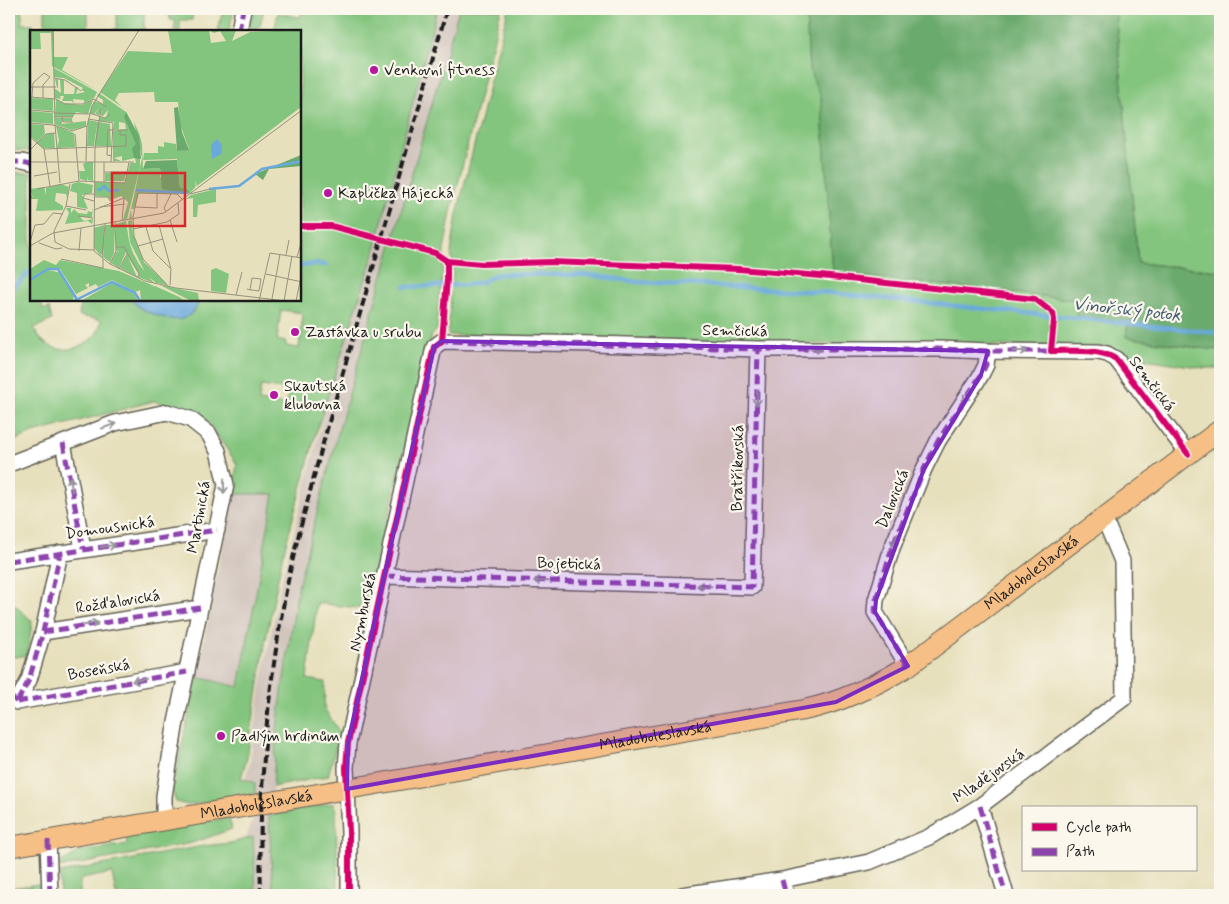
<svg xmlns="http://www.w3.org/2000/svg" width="1229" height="904" font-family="Mynerve,sans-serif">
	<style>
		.industrial { fill: #cec1ba }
		.green { fill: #83c57e; stroke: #50704d; fill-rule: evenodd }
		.forest { fill: #6aaa6d; stroke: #436344 }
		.water { fill: #69a9dc; stroke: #42627c }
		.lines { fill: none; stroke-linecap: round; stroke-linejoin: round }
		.stream { stroke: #69a9dc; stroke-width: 4.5 }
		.minor-casing { stroke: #636154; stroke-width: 18 }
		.major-casing { stroke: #636154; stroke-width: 22 }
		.minor { stroke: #fff; stroke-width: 15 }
		.major { stroke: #f5bf86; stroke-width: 20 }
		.rail { stroke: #1c1c1c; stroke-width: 4; stroke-dasharray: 8 4; stroke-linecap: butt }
		.quiet { stroke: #8e44ad; stroke-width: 5; stroke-dasharray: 10 5; stroke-linecap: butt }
		.cycleway-casing { stroke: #fbf7ec; stroke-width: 9 }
		.cycleway { stroke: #d6006c; stroke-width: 6 }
		.oneway { stroke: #999 }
		.marked { fill: #7b2cbf; fill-opacity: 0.2; stroke: #7b2cbf; stroke-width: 4; stroke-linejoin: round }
		.poi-dot { fill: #b5179e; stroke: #fbf7ec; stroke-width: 2 }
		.labels { text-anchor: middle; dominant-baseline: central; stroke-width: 4.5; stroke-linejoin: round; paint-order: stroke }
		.poi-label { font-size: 16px; fill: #1c1c1c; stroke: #fbf7ec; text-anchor: start }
		.street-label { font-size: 16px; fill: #1c1c1c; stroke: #fbf7ec }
		.water-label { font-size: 18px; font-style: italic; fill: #3f5b72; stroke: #fbf7ec }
		.inset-river { fill: none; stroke: #69a9dc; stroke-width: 2.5 }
		.inset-road { fill: none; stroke: #96927d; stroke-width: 1 }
		.view { fill: #d62828; fill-opacity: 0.15; stroke: #d62828; stroke-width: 2.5 }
		.inset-edge { fill: none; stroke: #1c1c1c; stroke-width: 2.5 }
	</style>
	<rect width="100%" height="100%" fill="#fbf7ec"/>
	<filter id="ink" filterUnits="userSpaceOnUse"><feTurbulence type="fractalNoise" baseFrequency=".02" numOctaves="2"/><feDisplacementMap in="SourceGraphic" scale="10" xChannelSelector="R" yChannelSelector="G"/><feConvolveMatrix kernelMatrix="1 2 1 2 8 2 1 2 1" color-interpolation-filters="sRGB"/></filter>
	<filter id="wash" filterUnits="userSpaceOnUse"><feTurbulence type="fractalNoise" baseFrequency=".0096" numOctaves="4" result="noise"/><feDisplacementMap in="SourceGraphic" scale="20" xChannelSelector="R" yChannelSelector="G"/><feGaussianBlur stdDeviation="1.12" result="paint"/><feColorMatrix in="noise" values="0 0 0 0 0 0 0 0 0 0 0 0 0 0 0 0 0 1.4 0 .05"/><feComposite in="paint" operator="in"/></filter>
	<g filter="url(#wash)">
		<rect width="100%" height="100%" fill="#e7e0bd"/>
		<!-- industrial -->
		<path class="industrial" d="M435,9h24l-120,420 -31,118 -10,40 -15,97 -7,53 -3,50 -4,29 3,79h-26l-1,-47 2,-12 7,-20 1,-33 -10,-4 5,-17 11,-77 20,-103 38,-149 21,-93z
			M233,494h41l-35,193 -13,-4 -29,-6z"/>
		<!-- green -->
		<path class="green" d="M9,9h13v15h11v5l12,1v-21h50v2h-7v17l3,1v2h-60v120l-22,-1z
			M111,9h33v20h1v2h-32v-2h4v-17l-7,-1z
			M170,9h23l-1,11h-12v11h-5v-11h-5z
			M214,9h20l-5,22h-11l4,-18 -8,-2z
			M254,9h10l-4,17 -4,2 -1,3h-6z
			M303,9h134l-63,244 -58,180 -34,126 -16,80 -19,119 -6,20 14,5v12l-67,10 -12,-3 -4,-12 25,-113 42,10 35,-193h-41l4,-30 -32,-46 -51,-17 -121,32 -24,10v-271l22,1v127h16l-6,2 2,8 6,-2 3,12 -18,8c2,3 3,7 6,10 15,18 42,13 56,-4 3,-3 4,-10 5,-14l-21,-4 -1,-2 3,-14h49c10,10 18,13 31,17 18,6 30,2 38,-17h100v-269h-26l4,-18 21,4 2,-1zM281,310l22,3 -4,35 -13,-2v-4l-9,-2zM261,386l28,4 -3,15 -27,-4z
			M459,9h42l-50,203 -7,38 -1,18 -6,62 -5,5 -66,274 -49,-6 -10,76 18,3 -1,26 16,25 -12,43 -55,11 3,-50 7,-53 15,-97 10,-40 31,-118z
			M508,9h298l3,60 12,27 12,177 245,27v17l52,5 -3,6v9l71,11 22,2v18h-16l-79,-12 -17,-9 -338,-4 -322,-8 5,-67 -2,-16 6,-38z
			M1115,9h105v262l-82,-8z
			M9,600l23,21 -4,34 -19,3z
			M333,803l3,8 2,84h-65l-4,-79z
			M229,818l3,11 -40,14 -134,25v-4l20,-12 49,-8 -1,-9z
			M253,837l3,58h-140l-4,-22 -30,6 -2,2v14h-20l-1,-22 144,-27 28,-3z
			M39,884l1,11h-8l-1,-8 -22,4v-3z"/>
		<!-- forest -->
		<path class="forest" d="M806,9h309l23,254 82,8v79l-22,-2 -72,-11 1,-9 3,-6 -53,-5 1,-17 -245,-27 -12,-176 -12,-27z"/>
		<!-- water -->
		<path class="water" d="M131,300h69c-8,19 -20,23 -38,17 -15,-5 -20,-6 -31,-17z"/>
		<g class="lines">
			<!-- stream -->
			<path class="stream" d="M300,266l16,-2 10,1
				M405,287l60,-2 17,-3 15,-8 94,1 46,7 65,3 119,7 399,41
				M9,291l22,-20"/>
		</g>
	</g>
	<g filter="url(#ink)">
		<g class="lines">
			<!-- minor casing -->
			<g class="minor-casing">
				<path id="minor" d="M239,31l4,-22
					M9,162h13l9,2
					M63,443l20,106
					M9,464l106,-41 52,-11 23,7 19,15 9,17 8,34 -51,242 -11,69v24
					M9,561l208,-31
					M385,576l367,11 6,-238
					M43,632l157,-24
					M908,666l-33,-54 1,-12 16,-52 32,-79 14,-28 43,-66 5,-10 2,-14
					M17,702l170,-30
					M17,702l12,-22 14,-48 17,-79
					M980,806l26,89
					M48,840l2,55
					M782,880l4,15
					M349,895v-63l-3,-64 2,-25 86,-396 8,-6 152,3 164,5h181l49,2 110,1 9,2 9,5 72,95
					M682,895l100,-15 87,-18 60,-25 51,-31 144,-108 -2,-137 -18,-43"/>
			</g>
			<!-- major casing -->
			<g class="major-casing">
				<g id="major">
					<path id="s1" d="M9,847l338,-58 457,-79c38,-8 71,-24 104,-44l312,-236"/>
				</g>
			</g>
			<!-- minor -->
			<use href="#minor" class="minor"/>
			<!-- major -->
			<use href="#major" class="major"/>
			<!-- rail -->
			<path class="rail" d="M261,895c-3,-104 6,-207 26,-309 7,-36 17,-71 26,-106 16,-59 33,-118 50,-177 28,-98 56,-196 84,-294"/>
			<!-- quiet -->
			<path class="quiet" d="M239,31l4,-22
				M9,162h13l9,2
				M439,344l3,-3h3l313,8h181l49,2h67
				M63,443l20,106
				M9,561l208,-31
				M385,576l367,11 6,-238
				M43,632l157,-24
				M908,666l-33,-54 1,-12 16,-52 32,-79 14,-28 43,-66 5,-10 2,-14
				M9,695l8,7
				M17,702l170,-30
				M17,702l12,-22 14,-48 17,-79
				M980,806l26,89
				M48,840l2,55
				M782,880l4,15"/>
			<!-- cycleway casing -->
			<g class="cycleway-casing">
				<path id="cycleway" d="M300,226h31l104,27 12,8 35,3 69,-2 187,7 83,7 214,23 18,14 1,7 -3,31c22,0 46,-3 65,8l72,95
					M349,895v-63l-3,-64 2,-25 86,-396 8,-6 5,-62v-18"/>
			</g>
			<!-- cycleway -->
			<use href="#cycleway" class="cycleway"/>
		</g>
		<!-- one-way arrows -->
		<defs><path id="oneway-shaft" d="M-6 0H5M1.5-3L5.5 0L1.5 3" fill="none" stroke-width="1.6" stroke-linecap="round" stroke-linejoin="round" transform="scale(1.25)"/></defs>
		<g class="oneway">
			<use href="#oneway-shaft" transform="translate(490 342) rotate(1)"/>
			<use href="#oneway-shaft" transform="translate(653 346) rotate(2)"/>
			<use href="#oneway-shaft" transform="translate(815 349)"/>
			<use href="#oneway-shaft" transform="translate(1020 351)"/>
			<use href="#oneway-shaft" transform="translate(968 395) rotate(123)"/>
			<use href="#oneway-shaft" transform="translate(757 398) rotate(91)"/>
			<use href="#oneway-shaft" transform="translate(109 426) rotate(-19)"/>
			<use href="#oneway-shaft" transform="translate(71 484) rotate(-100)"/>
			<use href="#oneway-shaft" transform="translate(224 486) rotate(91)"/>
			<use href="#oneway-shaft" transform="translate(895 540) rotate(112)"/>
			<use href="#oneway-shaft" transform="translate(108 546) rotate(-8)"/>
			<use href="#oneway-shaft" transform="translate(541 581) rotate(-178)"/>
			<use href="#oneway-shaft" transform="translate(704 586) rotate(-178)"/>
			<use href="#oneway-shaft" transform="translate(91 624) rotate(-9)"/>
			<use href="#oneway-shaft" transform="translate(139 680) rotate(170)"/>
		</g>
	</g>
	<!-- marked area -->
	<path class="marked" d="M442,341l546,10 -7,24 -57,94 -48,131 -1,12 33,54 -72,36 -489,87 1,-46 86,-396z"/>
	<!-- markers -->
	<g class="poi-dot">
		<circle cx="374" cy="70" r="5"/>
		<circle cx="328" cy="193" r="5"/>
		<circle cx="295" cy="332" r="5"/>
		<circle cx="274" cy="395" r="5"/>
		<circle cx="221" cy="736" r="5"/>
	</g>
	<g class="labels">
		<!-- poi labels -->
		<g class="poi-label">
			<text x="384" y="70">Venkovní fitness</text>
			<text x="338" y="193">Kaplička Hájecká</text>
			<text x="305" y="332">Zastávka u srubu</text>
			<text x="284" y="386">Skautská<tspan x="284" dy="18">klubovna</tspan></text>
			<text x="231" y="736">Padlým hrdinům</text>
		</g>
		<!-- street labels -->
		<g class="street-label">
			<text transform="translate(735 331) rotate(1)">Semčická</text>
			<text transform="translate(1152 384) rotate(53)">Semčická</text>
			<text transform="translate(738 468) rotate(-89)">Bratříkovská</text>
			<text transform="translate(893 499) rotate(-68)">Dalovická</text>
			<text transform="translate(199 517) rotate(-80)">Martinická</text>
			<text transform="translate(110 528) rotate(-8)">Domousnická</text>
			<text transform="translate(569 564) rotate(2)">Bojetická</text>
			<text stroke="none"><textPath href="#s1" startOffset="1075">Mladoboleslavská</textPath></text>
			<text transform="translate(118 602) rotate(-9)">Rožďalovická</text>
			<text transform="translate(363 612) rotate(-78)">Nymburská</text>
			<text transform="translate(99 670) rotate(-10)">Boseňská</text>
			<text stroke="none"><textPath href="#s1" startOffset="656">Mladoboleslavská</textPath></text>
			<text transform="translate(989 776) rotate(-35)">Mladějovská</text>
			<text stroke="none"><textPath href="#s1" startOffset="251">Mladoboleslavská</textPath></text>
		</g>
		<!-- water labels -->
		<g class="water-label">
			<text transform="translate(1127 310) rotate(6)">Vinořský potok</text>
		</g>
	</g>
	<!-- overview -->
	<g transform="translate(30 30)">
		<rect width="271" height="271" fill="#e7e0bd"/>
		<path d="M0,0h24v27h14l-6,13 36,21 -46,-25 -1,-33h-11l1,16h-11zM138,0h41l2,13 15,-2 -6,-10 -6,2 -5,-3h27l-4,11 18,-9 51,-2v77l-104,79 -2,-6 1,6 -6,7 -10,-5 -3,-29 -34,1 1,-7h14v-7l6,1v-5l12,2 1,7 12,-2 -9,-25 -2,-22h-23l-1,-10 -35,1 -4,7 7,7 -22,-15 28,-41 44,2zM24,38l43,24 -3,6 -10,5v-3l-11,-1 1,5 -2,-3h-10l2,-5h-4l1,3 -6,-1 -1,-10 7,5 -1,-13h-2v8h-1l-2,-9 9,1v14h10l1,-7h3l-2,7 9,-2 -4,-2 2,-2 -19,-10 -10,-1zM69,63l27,19 14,28v27l-13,52 -4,1 5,-18 -7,-6 -11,4 -2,-3 -13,-1v-14l30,1 5,-20h6l-1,-5 -13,3v-5l-8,2 7,3h-8v-30l13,-2 -1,-6 -6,-1v7l-6,1 1,-8 -15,-1v-4l7,1 2,-8 -5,6 -3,-1 3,-6 -4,6 -4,-1 4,-6 -5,6 -4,-1 4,-12 9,3v-4l-6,-4zM0,68l23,1v12l-23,-2zM26,69l7,4 19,2 11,-5 -5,14 -12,-2 -3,5h-18zM0,81l23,2v11l-23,-2zM25,88h17v4l-10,-1v3l24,-3v5l-14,4 -16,-5zM58,90l22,4 1,22h-16l2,-22 -3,22h-7zM104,92l5,11 3,11 1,25 17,-1v9l16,13 12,4 -49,-1 -5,16h-3l1,10h-3l13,-61zM0,94l14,1 1,9 -8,8 -7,-6zM26,96l18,7 1,14 -18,1 2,-8zM24,103l1,15h-12l-6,-5 10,-9zM56,132h7v19l-5,-1v-3l-1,4 -7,-2 -1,-8h6l-2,-7zM75,143h21l-2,8h-19zM48,152l15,3 -1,8 -10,2 6,14 -11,-2v-14l-7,-2 2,-7zM31,154l8,3 -2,11 -1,-4 -10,-1 -1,8 8,5v4l-27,1 2,-12h-8v-7l3,6 -3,-9 14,-2 2,8v-7zM186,159v13l-18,3 -1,12h-4v-19l-7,1 5,-4zM63,177l-1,10h-12l4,4 9,-2 -1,5 -4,-3 -23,3 4,-11 -3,-5h5v5l3,-4 4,4 9,1 1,-3 -5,-1 9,2zM102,190l1,14 11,28 24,23 -12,-2 -7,-6 5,6 -16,-6 1,-3 -11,-17 9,20 -17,-9 7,-13 -1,-3 -7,16 -8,-5 5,-11h3l-3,-1v-27l10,-3 3,20 4,12 6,11 6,8 -15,-30 -2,-21zM74,195v22l-3,9 -7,-8v-20zM75,195h10l-1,28 -4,9 -7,-5zM14,230l12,5 4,-5 59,11 35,15 -7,2 8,-2 33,15 -8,-3 4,3h-43l-1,-11 -5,2 -23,-12 -14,7 -2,-3 -7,3v-4l-4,2 3,3 -12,6 -16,-25h-13l-17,10v-10zM186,238l13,6 -3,19 -15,-2v-21zM18,240l14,3 12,23 -1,4 -43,1v-20zM82,253l22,11 4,7h-57zM130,255l38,8 1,8h-8z" fill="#83c57e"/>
		<path d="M148,77l4,25 7,18 -12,1 -3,-43zM96,82l13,24 2,23 -7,-1 -2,-10 4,-4 -12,-27zM271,125v11l-32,3 -6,11 -8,-6zM147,130l3,28 7,1 3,4 -3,1 -25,-5 -2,-21 -17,1 3,-8z" fill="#6aaa6d"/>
		<path d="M187,109l5,6 -1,9 -9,5 -1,-14z" fill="#69a9dc"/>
		<path class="inset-river" d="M67,159l3,1 4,-4 5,5 10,-1M179,159l30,-3 23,-17 40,-8M106,160l52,3M0,250l18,-11h10l20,32M44,271l38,-19 23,11 5,8"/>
		<path class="inset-road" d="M23,0l2,95 5,58M24,48l11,2 16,11M0,57h26M0,67l26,2 9,5h18l11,-5 13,8M2,67l1,-14 11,-10 6,4 -7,8v13M71,79l-6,37 -1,105 16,13 35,17 31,7 110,13M0,80l24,2M24,83l35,1M59,83l16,5 5,-3M24,87h19M32,87l1,5h10M58,89l25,4 -2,39M0,93l23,2 19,6 15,-5M90,100v5h6v11M45,104l4,47M0,107l14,12 82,-3M14,119l6,37M0,120l16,-16 9,-1M82,126l-5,-1 1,-25h20M56,131l1,-35 5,-20 47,-76M0,132h104M74,132v20M74,142h23M4,146l23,-4M40,154l-4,22 -12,25 1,11 14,7 25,1M7,159l42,-8 46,2 4,-21M160,164l20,-5M64,167h14l2,4M64,171l-11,-3 2,-4h9M36,176l20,4M70,177l25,-3M105,177l22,1v-15M64,180l30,-12 -2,23M136,182l-2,-4 7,-14M48,186l15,2M140,190l7,22M129,195l12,44 -1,16M116,197l7,24 17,17M103,199l34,-7 12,-8 -1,-11M0,212l5,-17 9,-1 9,-11 10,1M9,213l17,6 6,-1M0,216l23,-13 111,-20 138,-103M108,216l25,-7M86,217h8l15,27 -2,4M49,221l2,-23M256,225l3,-15M267,227l5,-17M72,228l3,-34M31,229l42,9v-9M80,234l6,-13 -1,-29M89,239l8,-15M236,244l36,8M139,257l-26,-28 -9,-23 -1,-19 5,-24 39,1 6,6M217,259l3,1h2l7,1 2,-12 -9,-1 -2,12M206,265l6,-23M242,269l8,-45M229,271l11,-48 32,5M254,271l8,-45M266,271l6,-29"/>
		<path class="view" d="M82,143h73v53h-73z"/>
		<rect width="271" height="271" class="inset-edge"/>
	</g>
	<!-- margin -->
	<rect width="1229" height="904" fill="none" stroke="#fbf7ec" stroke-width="30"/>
	<!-- legend -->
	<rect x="1022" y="806" width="175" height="65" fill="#fbf7ec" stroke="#a29f99"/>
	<rect x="1032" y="823" width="25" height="8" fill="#d6006c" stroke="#a29f99"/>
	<text x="1066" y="832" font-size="15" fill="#1c1c1c">Cycle path</text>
	<rect x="1032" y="848" width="25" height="8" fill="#8e44ad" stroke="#a29f99"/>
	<text x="1066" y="856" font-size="15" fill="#1c1c1c">Path</text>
</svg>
